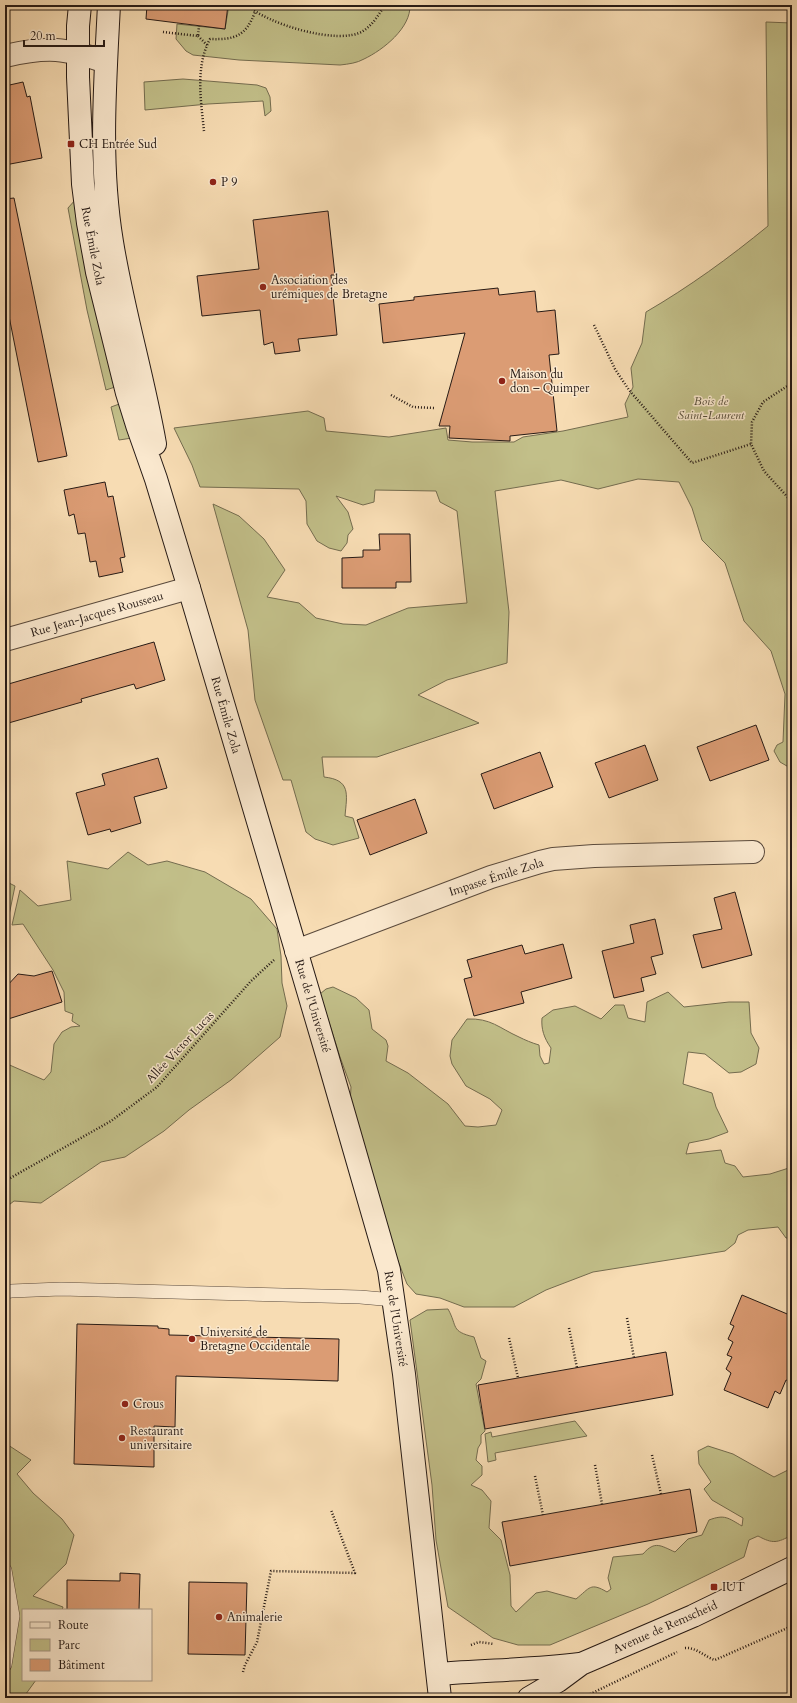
<svg xmlns="http://www.w3.org/2000/svg" width="797" height="1703" font-family="Cardo,serif">
	<style>
		.green { fill: #c2bf89; stroke: #746c4f }
		.building { fill: #db9c74; stroke: #261a15 }
		.lines { fill: none; stroke-linecap: round; stroke-linejoin: round }
		.lane-casing { stroke: #5a4a3c; stroke-width: 14 }
		.street-casing { stroke: #5a4a3c; stroke-width: 24 }
		.secondary-casing { stroke: #261a15; stroke-width: 24 }
		.path { stroke: #261a15; stroke-width: 2.5; stroke-dasharray: 1 2; stroke-linecap: butt }
		.lane { stroke: #fae8ce; stroke-width: 13 }
		.street { stroke: #fae8ce; stroke-width: 22 }
		.secondary { stroke: #fae8ce; stroke-width: 22 }
		.poi-dot { fill: #8f2418; stroke: #fae8ce; stroke-width: 1.5 }
		.labels { text-anchor: middle; dominant-baseline: central; stroke-width: 3; stroke-linejoin: round; paint-order: stroke }
		.poi-label { font-size: 12px; fill: #261a15; stroke: #fae8ce; text-anchor: start }
		.street-label { font-size: 12px; fill: #261a15; stroke: #fae8ce }
		.park-label { font-size: 12px; font-style: italic; fill: #554c38; stroke: #fae8ce }
	</style>
	<rect width="100%" height="100%" fill="#f7dcb3"/>
	<filter id="stains"><feTurbulence type="fractalNoise" baseFrequency=".005" numOctaves="4"/><feColorMatrix values="0 0 0 0 .2 0 0 0 0 .09 0 0 0 0 .02 0 0 0 .5 -.17"/></filter>
	<radialGradient id="worn" r=".72"><stop offset=".6" stop-color="#630" stop-opacity="0"/><stop offset="1" stop-color="#630" stop-opacity=".3"/></radialGradient>
	<!-- green -->
	<path class="green" d="M229,5h181c1,23 -27,45 -46,54 -7,4 -15,5 -24,6l-101,-5 -46,-5 -7,-4 -10,-12 1,-15 48,5z
		M766,22l26,1v746l-12,-7 -6,-11 3,-6 6,-3 2,-48 -14,-43 -27,-30 -19,-58 -23,-23 -10,-32 -13,-26 -41,-3 -40,10 -37,-9 -66,11 14,121 -2,51 -60,17 -29,15 61,28 -102,34h-55l2,20c27,3 23,17 21,39l8,2 6,20 -26,7 -18,-6 -9,-7 -15,-52h-8l-28,-80 -7,-70 -35,-126 26,12 25,23 21,31 -18,27 32,6 17,15 27,6 23,1 42,-17 59,-5 -10,-92 -17,-9 -4,-11 -61,-1 -1,12 -11,3 -27,-9 12,16 5,17 -5,6 -1,8 -6,8 -12,-3 -12,-7 -10,-17 -1,-23 -7,-12 -99,-2 -8,-22 -18,-37 134,-17 16,7 2,13 63,6 57,-9 2,12 24,2h42l9,-5 40,-6 65,-14 -3,-13 8,-17 -2,-19 11,-25 4,-31c43,-25 83,-54 122,-86z
		M183,79l74,6 9,3 4,9 1,14 -6,5 -2,-15 -55,3 -63,6 -1,-28z
		M76,199l39,188 -9,3 -19,-80 -19,-102z
		M122,403l10,35 -13,2 -8,-33z
		M128,852l20,13 19,-4 38,11 46,27 26,30 4,27 1,27 5,23 -7,31 -49,43 -42,30 -25,21 -39,26 -24,5 -60,41 -27,-2 -9,7v-145l39,17 7,-8 3,-28 8,-12 9,-5 9,-1 -8,-5 1,-7 -8,-3 -1,-19 -11,-22 -30,-46 -11,1 8,-35 18,16 33,-6 -4,-39 41,8z
		M5,881l10,5 -10,49z
		M333,987l23,11 13,12 3,19 14,11 2,6 -2,15 22,12 40,31 17,22 13,1 18,-2 6,-15 -12,-11 -24,-13 -14,-22 -2,-8 2,-16 15,-21c24,-1 32,9 52,18 6,3 13,6 20,8l1,11 4,8 5,-1 2,-15c-7,-10 -10,-19 -9,-30l11,-8 22,-4 26,13 14,-14h9l4,13 17,4 2,-20 21,-10 16,15 45,-5h20l2,31 8,15 -3,16 -15,8 -12,1 -24,-19 -17,-2 -5,32 29,9 4,14 12,25 -19,7 -20,4 -3,11 35,-4 4,13 10,3 8,11 27,-3 22,-7v71h-6l-8,-11 -30,3 -10,5 -3,8 -10,8 -132,21 -47,18 -32,17h-50l-24,-9 -24,-4 -9,-10 -21,-54 -36,-126 1,-17 -11,-30 -20,-63 6,-5z
		M448,1309c10,18 2,22 26,28l7,21 5,3 -5,18 -5,5 9,47 -4,4v8l-3,5 -2,12 6,6v9l-11,10 11,5 9,11 -2,27 12,12 9,35 1,31 5,6 20,-19 11,-2 29,8c14,-11 14,-17 31,-7l4,-3 -3,-11 5,-21 30,-3c12,-14 18,-8 32,-2l13,-13 14,-4 7,-15c16,-6 19,-2 33,6l1,-8 -31,-18 -8,-11 7,-7 -12,-18 -1,-13 10,-5 25,8 41,23 18,-9v67c-15,8 -19,9 -34,1l-9,4 -5,17 -96,47 -98,41h-32l-25,-7 -45,-31 -12,-67 -4,-55 -22,-165 17,-10z
		M575,1421l12,15 -92,17 1,7 -8,2 -3,-28 6,-2 1,5z
		M5,1443l26,17 -14,14 16,19 29,26 12,16 -8,29 -33,32 30,11 -1,3h-39v70h13l-13,18h-18z"/>
	<!-- building -->
	<path class="building" d="M147,5h81l-3,24 -79,-10z
		M23,82l4,15 3,-1 12,62 -37,7v-79z
		M14,198l53,258 -29,6 -33,-166v-97z
		M328,211l7,64h-4l6,60 -39,4 2,12 -25,3 -2,-12 -9,3 -4,-35 -58,6 -5,-40 62,-7 -6,-49z
		M498,288l1,7 36,-4 2,21 18,-2 4,44 -10,1 8,76 -47,5v5l-61,-3 1,-12h-11l26,-93 -82,10 -4,-39 35,-4v-3z
		M105,482l3,15 5,-1 12,61 -5,1 3,14 -24,5 -3,-16 -6,1 -5,-29 -7,1 -4,-20 -5,2 -5,-26z
		M379,534h31l1,48h-15v6h-54v-30l21,-1v-7h17z
		M154,642l11,38 -29,9 -2,-5 -53,15 1,3 -77,22v-39z
		M756,725l13,35 -59,21 -13,-34z
		M645,745l13,35 -49,18 -14,-35z
		M540,752l13,35 -59,22 -13,-35z
		M158,758l9,30 -33,9 7,26 -30,9 -1,-3 -22,6 -12,-42 29,-8 -3,-11z
		M415,799l12,34 -57,22 -13,-35z
		M735,892l17,63 -50,13 -9,-33 29,-6 -8,-31z
		M655,919l8,35 -12,3 5,17 -15,4 3,13 -30,7 -12,-47 32,-8 -4,-18z
		M563,944l9,34 -51,14 3,11 -50,13 -10,-37 8,-2 -5,-17 55,-15 3,9z
		M52,971l10,31 -57,18v-32l13,-14 16,2z
		M742,1295l50,21v66l-6,-2 -6,14 -5,-3 -7,17 -44,-18 7,-17 -5,-4 6,-12 -5,-2 6,-13 -5,-3 6,-13 -4,-2z
		M77,1324l81,2v2l11,1v6l170,4 -1,42 -162,-5 -1,51 -21,-1v41l-80,-3z
		M666,1352l7,43 -188,34 -7,-44z
		M690,1489l7,43 -187,34 -8,-44z
		M120,1573l20,1 -1,36h-72v-30l53,1z
		M189,1582l58,1 -2,72 -57,-1z"/>
	<g class="lines">
		<!-- lane casing -->
		<g class="lane-casing">
			<path id="lane" d="M5,1292l6,-1 50,-2 299,8 34,3
				M5,1570l8,46 -8,49"/>
		</g>
		<!-- street casing -->
		<g class="street-casing">
			<path id="street" d="M5,56c43,-10 60,-8 101,6
				M5,640l184,-52
				M296,951l195,-74 49,-15 13,-3 41,-3 159,-4"/>
		</g>
		<!-- secondary casing -->
		<g class="secondary-casing">
			<path id="secondary" d="M80,5l-2,21v51l5,107 5,39 9,49 30,121 10,32 19,54 33,109 138,467 62,215 15,104 36,324
				M109,5c-4,78 -10,159 3,237 11,68 31,134 43,202
				M438,1674c47,-4 95,-4 142,-10
				M529,1698l29,-17 23,-17 112,-48 99,-48"/>
		</g>
		<!-- path -->
		<path class="path" d="M247,5c20,19 92,41 116,26 10,-6 16,-17 22,-26
			M163,32l35,4 1,-10
			M198,36l9,9
			M204,131c-3,-30 -9,-64 6,-92 25,1 36,-3 45,-27
			M594,325l21,44 14,21 63,73 59,-19
			M792,383l-29,19 -11,20 -1,22 13,27 28,31
			M391,395l22,12 21,1
			M5,1181l106,-60 46,-34 94,-106 23,-21
			M627,1318l7,40
			M569,1328l8,40
			M509,1338l9,40
			M652,1455l9,39
			M595,1465l7,39
			M535,1476l8,39
			M471,1645l8,-3 15,2
			M685,1648c11,-1 20,9 30,12l77,-34
			M243,1672l2,-7 12,-23 14,-71 84,2 -24,-63
			M582,1698l95,-46"/>
		<!-- lane -->
		<use href="#lane" class="lane"/>
		<!-- street -->
		<use href="#street" class="street"/>
		<!-- secondary -->
		<use href="#secondary" class="secondary"/>
	</g>
	<!-- markers -->
	<g class="poi-dot">
		<rect x="67" y="140" width="8" height="8" rx="2"/>
		<circle cx="213" cy="182" r="4"/>
		<circle cx="263" cy="287" r="4"/>
		<circle cx="502" cy="381" r="4"/>
		<circle cx="192" cy="1339" r="4"/>
		<circle cx="125" cy="1404" r="4"/>
		<circle cx="122" cy="1438" r="4"/>
		<rect x="710" y="1583" width="8" height="8" rx="2"/>
		<circle cx="219" cy="1617" r="4"/>
	</g>
	<g class="labels">
		<!-- poi labels -->
		<g class="poi-label">
			<text x="79" y="144">CH Entrée Sud</text>
			<text x="221" y="182">P 9</text>
			<text x="271" y="280">Association des<tspan x="271" dy="14">urémiques de Bretagne</tspan></text>
			<text x="510" y="374">Maison du<tspan x="510" dy="14">don – Quimper</tspan></text>
			<text x="200" y="1332">Université de<tspan x="200" dy="14">Bretagne Occidentale</tspan></text>
			<text x="133" y="1404">Crous</text>
			<text x="130" y="1431">Restaurant<tspan x="130" dy="14">universitaire</tspan></text>
			<text x="722" y="1587">IUT</text>
			<text x="227" y="1617">Animalerie</text>
		</g>
		<!-- street labels -->
		<g class="street-label">
			<text transform="translate(93 246) rotate(79)">Rue Émile Zola</text>
			<text transform="translate(97 614) rotate(-16)">Rue Jean-Jacques Rousseau</text>
			<text transform="translate(226 715) rotate(74)">Rue Émile Zola</text>
			<text transform="translate(496 877) rotate(-18)">Impasse Émile Zola</text>
			<text transform="translate(313 1006) rotate(73)">Rue de l'Université</text>
			<text transform="translate(180 1047) rotate(-47)">Allée Victor Lucas</text>
			<text transform="translate(396 1319) rotate(81)">Rue de l'Université</text>
			<text transform="translate(665 1627) rotate(-24)">Avenue de Remscheid</text>
		</g>
		<!-- park labels -->
		<g class="park-label">
			<text x="711" y="401">Bois de<tspan x="711" dy="14">Saint-Laurent</tspan></text>
		</g>
	</g>
	<!-- margin -->
	<rect width="797" height="1703" fill="none" stroke="#f7dcb3" stroke-width="20"/>
	<rect x="6" y="6" width="785" height="1691" fill="none" stroke="#261a15" stroke-width="2"/>
	<rect x="10" y="10" width="777" height="1683" fill="none" stroke="#261a15"/>
	<!-- legend -->
	<rect x="22" y="1609" width="130" height="72" fill="#fae8ce" stroke="#a59684"/>
	<rect x="30" y="1622" width="20" height="6" fill="#fae8ce" stroke="#a59684"/>
	<text x="58" y="1629" font-size="12" fill="#261a15">Route</text>
	<rect x="30" y="1639" width="20" height="12" fill="#c2bf89" stroke="#a59684"/>
	<text x="58" y="1649" font-size="12" fill="#261a15">Parc</text>
	<rect x="30" y="1659" width="20" height="12" fill="#db9c74" stroke="#a59684"/>
	<text x="58" y="1669" font-size="12" fill="#261a15">Bâtiment</text>
	<!-- scale -->
	<path d="M24 40v6h80v-6" fill="none" stroke="#261a15" stroke-width="2"/>
	<text x="30" y="40" font-size="12" fill="#261a15" stroke="#fae8ce" stroke-width="3" paint-order="stroke">20 m</text>
	<rect width="100%" height="100%" filter="url(#stains)"/>
	<rect width="100%" height="100%" fill="url(#worn)"/>
</svg>
